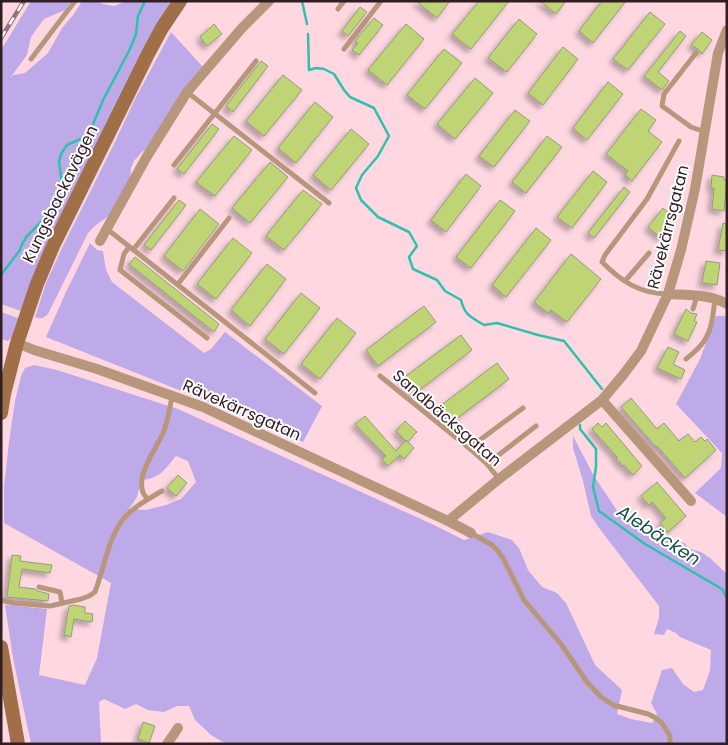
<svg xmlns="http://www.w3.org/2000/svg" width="728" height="745" font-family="Poppins,sans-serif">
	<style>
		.green { fill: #bfaae9; fill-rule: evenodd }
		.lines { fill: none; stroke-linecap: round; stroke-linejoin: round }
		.stream { stroke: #2ec1ab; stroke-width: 2.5 }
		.building { fill: #bed475; stroke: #939d75; filter: url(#shadow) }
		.lane { stroke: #b8967b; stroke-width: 5 }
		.street { stroke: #b8967b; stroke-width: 10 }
		.secondary { stroke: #a06f47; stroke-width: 14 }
		.rail-casing { stroke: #91757d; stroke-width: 4.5 }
		.rail { stroke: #fff; stroke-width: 2.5; stroke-dasharray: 8; stroke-linecap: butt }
		.labels { text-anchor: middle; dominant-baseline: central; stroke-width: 4; stroke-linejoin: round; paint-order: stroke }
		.street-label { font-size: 16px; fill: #301e24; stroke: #fff }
		.water-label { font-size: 18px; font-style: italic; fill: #175148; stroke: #fff }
	</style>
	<defs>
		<filter id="shadow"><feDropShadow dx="-4" dy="4" stdDeviation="2.5" flood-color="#0004"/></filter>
	</defs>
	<rect width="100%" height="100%" fill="#fed7e1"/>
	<!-- green -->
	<path class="green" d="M31,1h40l-6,9 -21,9 -13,18 -4,18 -17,23 3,-3 12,-2 23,-20 14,-25 12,-14 8,-13h14l7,3 11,2 13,-5h47l-153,310 -20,-7v-254z
		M171,32l32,35 -55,80 -8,7 -6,7 -3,7 -1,11 -20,36 -14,10 -8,8 -40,81c-5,5 -7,5 -13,3l11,-34 16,-35 52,-104 21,-45z
		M90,243l7,7 6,1 3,19 6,12 92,71 7,-4 14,-17 97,74 -19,36 -24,-12 -233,-93 20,-45z
		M1,312l17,6 -6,19 -4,4 -7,-2z
		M716,316h9l2,4v197l-32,-24 26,-25 1,-15 -46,-49 24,-45z
		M34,365l23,5 121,39 256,116 30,15 24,-8 24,8 7,8 9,22 14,17 15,6 9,10 29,62 27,25 -5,24 14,5 21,4 5,-9 -6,-11 11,-33 10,-2 11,16 11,8 9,-2 7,-20 1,-20 -31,-13 -4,-4 -9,-4 -3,6 -10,-1 5,-16v-12l-60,-78 -8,-12 -8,-35 -10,-33v-12l21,40 24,36 32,24 34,7 6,6 11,3 9,6 17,16v170h-501l-15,-9 -16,-15 -6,-14h-12l-13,6 -16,-2 -12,-6 -11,5 -21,-10 -5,3 2,41v1h-70l-18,-86 -8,-53 42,4 -8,66 46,10 12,-27 14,-75 -107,-60v-36l5,-45 6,-41 6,-25 4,-8zM176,456l12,5 8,21 -15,17 -15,6 -20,5 -17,-1 8,-12 4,-17c19,-1 24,-11 35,-24z"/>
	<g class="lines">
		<!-- stream -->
		<path class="stream" d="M302,1l5,23
			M308,34l1,36 7,-2 8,1 10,5 10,16 6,7 24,11 15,28 -11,20 -16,19 -6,13 5,12 17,17 31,15 8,14 -8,11 4,12 24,11 8,11 16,9c4,16 10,17 23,25l13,-2 41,12 26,6 38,48
			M1,275l19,-25 2,-6 5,-8 14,-14 17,-23 4,-15 -3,-22 2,-8 6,-9 20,-9 4,-7 12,-29 26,-49 7,-17 2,-18 7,-15
			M580,425v4l16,20v18l-3,20 6,24 46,33 77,45 5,9"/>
	</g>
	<!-- building -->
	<path class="building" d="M416,1h34l-13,17z
		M479,1h30l-38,48 -19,-15z
		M540,1h26l-10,13z
		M602,1h24l-33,42 -14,-12z
		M360,7l7,5 -19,24 -6,-5z
		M650,12l15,12 -37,46 -15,-11z
		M374,18l9,7 -24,30 -7,-5 6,-7 -3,-2z
		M519,19l18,15 -30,38 -19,-14z
		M214,24l8,10 -15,12 -7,-9z
		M406,24l18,15 -37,46 -19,-15z
		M680,31l6,5 -28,36 11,9 -7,9 -18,-14z
		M702,32l10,8 -10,14 -3,-4 -8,-5z
		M563,47l15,12 -35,46 -15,-12z
		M444,49l18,14 -37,46 -18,-14z
		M261,61l7,5 -35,46 -7,-6z
		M283,75l19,15 -38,46 -18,-15z
		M475,78l18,15 -38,46 -18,-15z
		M608,82l15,12 -36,46 -14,-12z
		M315,102l18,15 -37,46 -18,-15z
		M641,109l15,11 -8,11 14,11 -30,39 -7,-6 3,-4 -22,-17z
		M515,110l15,11 -36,46 -15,-11z
		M212,124l7,5 -35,45 -7,-5z
		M351,129l18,15 -38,46 -18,-15z
		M234,136l18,14 -37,46 -19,-14z
		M547,136l15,11 -36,46 -14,-11z
		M270,162l18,15 -38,46 -18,-15z
		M593,171l14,11 -35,46 -15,-11z
		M466,174l15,12 -35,46 -15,-12z
		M712,175l12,2v3l3,1 -3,30 -12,-2 2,-21h-3z
		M624,187l6,5 -36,46 -6,-5z
		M303,190l19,14 -38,46 -18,-14z
		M179,200l7,5 -35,45 -7,-5z
		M500,200l15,11 -44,57 -15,-11z
		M663,208l13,11 -15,19 -13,-11z
		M200,209l19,15 -36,47 -19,-15z
		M723,223l4,1v27l-9,-1z
		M536,228l15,12 -45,57 -14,-12z
		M233,238l19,15 -36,46 -19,-15z
		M571,254l30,25 -34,43 -16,-12 -3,3 -14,-11z
		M135,257l84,67 -5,8 -85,-68z
		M706,261l14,2 -3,22 -15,-2z
		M267,264l19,15 -36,47 -19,-16z
		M301,293l19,15 -36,46 -19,-15z
		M424,306l12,16 -58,44 -12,-16z
		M686,309l5,4 6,1 -3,7 3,1 -9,19 -14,-7z
		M337,318l19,15 -36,46 -19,-15z
		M461,335l11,15 -58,44 -12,-15z
		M668,347l11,5 -6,12 12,6 -4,9 -24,-11z
		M497,363l12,16 -58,44 -12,-16z
		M631,398l26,31 7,-6 15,18 9,-7 7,8 6,-5 4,4 2,-2 9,11 -31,28 -28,-32 -1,1 -35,-40z
		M365,416l31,35 10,-11 8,8 -10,11 -4,-4 -12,11 -6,-7 4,-3 -31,-32z
		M405,421l12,11 -10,10 -11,-11z
		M598,423l4,4 4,-4 36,43 -9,9 -9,-10 -1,1 -7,-8 1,-1 -25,-28z
		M178,475l9,8 -11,13 -9,-8z
		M657,482l29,34 -18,16 -8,-9 6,-5 -14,-16 -3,3 -8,-9z
		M12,555l9,1 -1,5 32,4 -2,8 -28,-4 -3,18 16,2 3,2 11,3 -1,7 -41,-4z
		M73,605l12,2v6l8,1 -1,8 -18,-3 -3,18 -7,-2 5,-29z
		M143,722l12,4 -6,17 -11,-4z"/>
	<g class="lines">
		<!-- lane -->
		<path class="lane" d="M338,9l6,-8
			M344,49l37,-48
			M696,53l-32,41 -2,12 29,21 14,5
			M31,59l44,-58
			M187,92l142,111
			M174,165l82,-104
			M107,229l208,164
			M129,247l-5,7 -4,16 87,68
			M133,250l41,-52
			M625,281l24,-28
			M178,284l51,-66
			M668,294c-28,0 -47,-13 -66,-32l3,-7 42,-56 32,-58
			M693,309l4,-13
			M686,359c5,-4 11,-9 15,-14 11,-12 12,-30 14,-46
			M380,376l89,72 18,16 12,15
			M469,448l54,-40
			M487,464l49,-38
			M148,499c-19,-16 9,-51 16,-68 4,-11 6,-23 8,-35
			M471,533l21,12 6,6 5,7 21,42 37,44 26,38 14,15 12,8 35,9 6,3 8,6 8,13v8
			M39,587l21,5 2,11
			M1,600l12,3 37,3 31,-7 8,-3 6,-4c9,-23 14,-59 31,-76 10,-11 24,-18 36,-25"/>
		<!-- street -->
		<path class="street" d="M100,241l46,-83 41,-66 55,-64 27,-27
			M668,294c19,1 42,0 59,10
			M17,343l17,7 63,19 106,38 245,114 23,12
			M602,400l89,101
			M448,521l51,-42 103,-79 21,-25 18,-24 27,-57 13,-44 14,-61 23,-136 9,-23
			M167,744l11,-16"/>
		<!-- secondary -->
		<path class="secondary" d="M1,413l3,-19 13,-51 20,-59 16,-38 95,-192 14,-26 18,-27
			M1,647l17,97"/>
		<!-- rail casing -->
		<g class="rail-casing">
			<path id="rail" d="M1,38l23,-37"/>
		</g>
		<!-- rail -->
		<use href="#rail" class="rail"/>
	</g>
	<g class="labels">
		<!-- street labels -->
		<g class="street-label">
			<text transform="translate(60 194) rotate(-64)">Kungsbackavägen</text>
			<text transform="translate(668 227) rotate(-76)">Rävekärrsgatan</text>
			<text transform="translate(242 410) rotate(24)">Rävekärrsgatan</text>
			<text transform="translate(447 418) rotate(41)">Sandbäcksgatan</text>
		</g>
		<!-- water labels -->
		<g class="water-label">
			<text transform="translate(659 535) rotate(33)">Alebäcken</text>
		</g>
	</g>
	<!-- border -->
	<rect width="728" height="745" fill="none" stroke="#301e24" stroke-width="5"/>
</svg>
